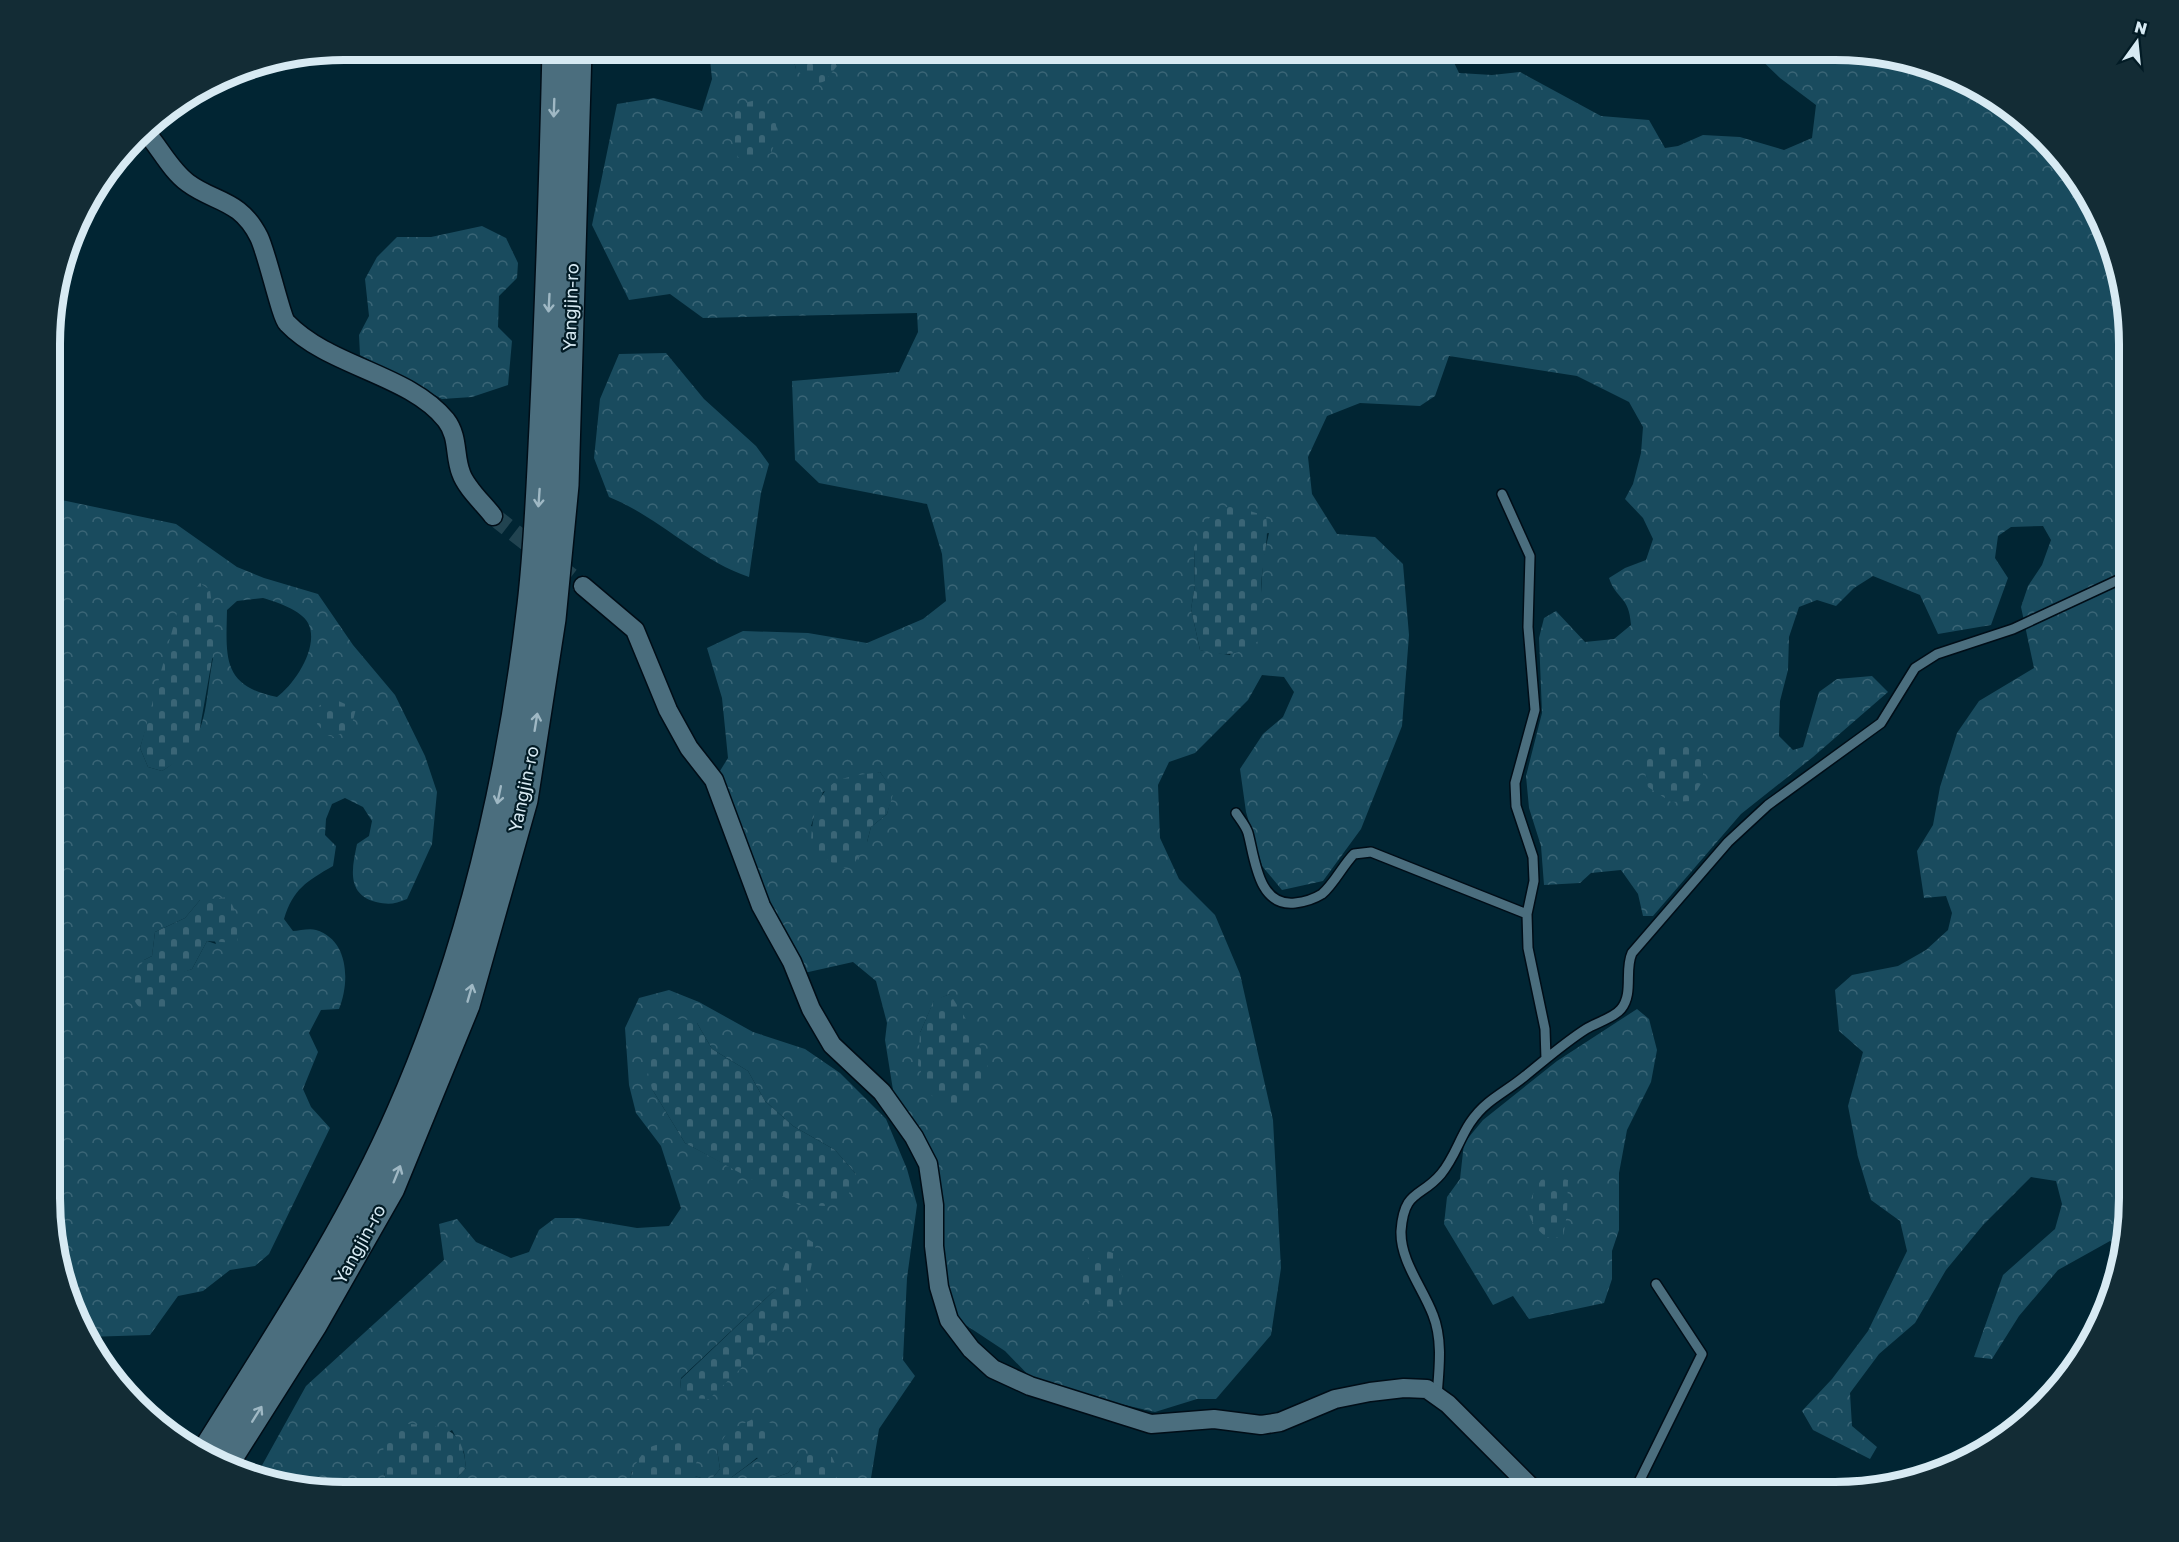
<svg xmlns="http://www.w3.org/2000/svg" width="2179" height="1542" font-family="'Golos Text',sans-serif">
	<style>
		.forest { fill: url(#forest-crowns); fill-rule: evenodd }
		.cemetery { fill: url(#cemetery-stones) }
		.lines { fill: none; stroke-linecap: round; stroke-linejoin: round }
		.minor-tunnel { stroke: #214350; stroke-width: 18; stroke-dasharray: 18 9; stroke-linecap: butt }
		.service-casing { stroke: #000d17; stroke-width: 12 }
		.minor-casing { stroke: #000d17; stroke-width: 21 }
		.secondary-casing { stroke: #000d17; stroke-width: 30 }
		.service { stroke: #4b6e7e; stroke-width: 9 }
		.minor { stroke: #4b6e7e; stroke-width: 18 }
		.secondary { stroke: #4b6e7e; stroke-width: 27 }
		.oneway { stroke: #9fb8c4 }
		.labels { text-anchor: middle; dominant-baseline: central; stroke-width: 4.5; stroke-linejoin: round; paint-order: stroke }
		.street-label { font-size: 18px; fill: #d7eaf3; stroke: #021b25 }
		.rim { fill: none; stroke: #d7eaf3; stroke-width: 8 }
	</style>
	<defs>
		<pattern id="forest-crowns" width="20" height="18" patternUnits="userSpaceOnUse" patternTransform="scale(1.5)"><rect width="20" height="18" fill="#194b5e"/><path d="M2 6a3 3 0 1 1 6 0M12 15a3 3 0 1 1 6 0" fill="none" stroke="#3a6576"/></pattern>
		<pattern id="cemetery-stones" width="16" height="16" patternUnits="userSpaceOnUse" patternTransform="scale(1.5)"><rect width="16" height="16" fill="#194b5e"/><path d="M2 7V4a2 2 0 0 1 4 0v3zM10 15v-3a2 2 0 0 1 4 0v3z" fill="#3a6576"/></pattern>
	</defs>
	<rect width="100%" height="100%" fill="#012533"/>
	<!-- forest -->
	<path class="forest" d="M709,50h82l5,19 41,-3 -7,-16h618l11,23 33,2 28,-3 81,44 48,4 16,28 13,-2 25,-11 37,2 44,13 28,-12 4,-33 -36,-27 -29,-28h103l76,15 84,46 85,103 30,111v892l-7,30 -12,-6 -52,29 -39,46 -27,43 -18,-2 29,-82 52,-46 7,-25 -6,-23 -25,-4 -48,48 -37,45 -31,53 -36,31 -29,39 2,33 25,21 -7,12 -57,-29 -11,-19 30,-32 36,-48 39,-80 -7,-30 -29,-21 -13,-43 -10,-51 15,-54 -24,-21 -4,-41 17,-15 46,-9 28,-16 22,-20 4,-17 -6,-17 -22,2 -7,-47 16,-26 7,-38 17,-54 22,-32 55,-33 -13,-61 7,-21 14,-21 9,-25 -8,-14 -32,1 -13,9 -3,22 13,20 -17,47 -53,9 -18,-39 -47,-19 -19,12 -18,18 -19,-6 -18,7 -10,30 -1,33 -8,31 -1,35 14,14 10,-3 16,-55 18,-13 35,-3 16,16 -75,65 -72,57 -88,102h-10l-5,-22 -17,-24 -30,3 -11,10 -36,2 -3,-39 -12,-38 -3,-32 16,-63 -3,-75 5,-20 12,-7 29,31 29,-3 17,-14c-2,-30 -14,-24 -22,-47l16,-10 21,-8 7,-21 -10,-21 -18,-19 8,-15 8,-31 2,-26 -14,-25 -52,-26 -128,-20 -14,40 -15,10 -60,-3 -33,13 -19,41 4,37 25,40 38,3 28,27 6,71 -7,91 -41,103 -38,52 -41,9 -20,-24 -16,-54 -6,-43 23,-35 20,-17 11,-25 -10,-15 -22,-2 -14,25 -53,53 -26,9 -11,23 2,53 19,41 36,36 25,59 33,146 8,148 -10,67 -55,64h-19l-42,13 -117,-27 -33,-34 -53,-35 -33,-176 -26,-50 -8,-50 2,-17 -11,-42 -23,-19 -49,11 -45,-81 -44,-113 13,-21 -6,-60 -15,-50 36,-17 65,2 59,10 56,-24 23,-18 -4,-47 -15,-50 -108,-21 -24,-23 -3,-79 107,-9 19,-40 -1,-19 -214,5 -33,-24 -41,6 -37,-75 25,-121 37,-6 48,13 10,-32zM1269,533l-6,27 -2,33 -31,62 -30,-5 -9,-41 4,-24 -1,-38zM880,772l13,19 -6,23 -16,13 -4,15 -56,-16 12,-34zM950,994l-30,39 14,-32z
		M482,226l24,12 12,25 -1,15 -18,18 -1,31 14,14 -4,44 -36,12 -30,2 -82,-44 -1,-20 10,-19 -4,-37 12,-22 20,-20h34z
		M666,353l38,46 52,47 13,18 -8,29 -12,84c-51,-17 -90,-60 -140,-80l-15,-39 6,-59 19,-45z
		M52,498l124,26 61,43 27,11 54,16 35,51 42,50 30,61 12,36 -5,52 -25,55c-12,5 -18,6 -31,3 -30,-8 -24,-34 -19,-58l12,-8 3,-15 -9,-14 -18,-9 -13,6 -6,15 -1,16 11,11 -3,20c-26,15 -40,23 -49,53l9,12c6,0 16,-3 23,-1 33,10 34,52 23,79l-18,1 -12,23 9,19 -15,37 8,18 19,21 -61,126 -14,12 -25,4 -27,21 -25,5 -28,39 -64,2 -34,-101zM263,598c14,4 38,12 45,25 12,23 -13,61 -31,74 -55,-11 -51,-39 -50,-87l10,-9zM213,658c-10,52 -2,82 -51,113l-14,-4 -8,-19 19,-62zM200,900l16,44 -9,-3 -15,28 -13,4 -35,-13 8,-4 3,-24 30,-14z
		M669,990l30,12 54,30 52,17 35,24 46,46 21,50 10,36 -10,73 -4,82 12,16 -36,53 -8,49c-19,2 -28,14 -45,14l4,-4 -32,-27 -10,12 -28,10 -11,9h-17l-2,-1 2,-14 26,-19 -41,-9 3,20 -10,12 -15,-5 -63,-5 -5,21h-183l22,-24 -2,-16 -12,-22 -68,43 6,19h-65l-70,-14 51,-92 138,-126 -5,-36 18,-5 19,23 35,16 18,-6 10,-22 16,-12h23l59,10 32,-2 12,-18 -20,-62 -25,-33 -7,-28 -4,-57 14,-30zM697,1023l15,26 36,22 17,30 28,25 42,24 21,24 -99,7 -72,-38 -33,-54zM776,1289l-96,100 1,-11z
		M1637,1009l12,10 8,31 -6,32 -24,48 -8,43v57l-7,21v28l-8,24 -75,16 -16,-23 -20,9 -49,-81 3,-27 13,-18 4,-36 19,-23 74,-59z"/>
	<!-- cemetery -->
	<path class="cemetery" d="M791,50h39l7,16 -12,15 -12,5 -17,-17z
		M758,100c20,16 23,29 13,53l-16,6 -17,-2c-11,-23 -13,-54 20,-57z
		M1230,505l36,11c4,25 -5,50 -5,75 0,17 3,31 0,48 -23,17 -33,18 -61,11l-9,-41 4,-24 -1,-38 16,-30z
		M200,583l10,7 6,47 -18,102 -17,20 -19,12 -14,-4 -8,-19 37,-135z
		M332,698l24,11 -5,19 -17,9 -8,-2 -10,-13 3,-16z
		M1657,743h26l20,14v23l-12,21 -20,1 -23,-15 -4,-20 6,-23z
		M880,772l14,19 -7,23 -16,13 -4,15 -15,25 -12,1 -29,-19c0,-25 4,-61 31,-70 11,-4 26,-5 38,-7z
		M229,897l10,24 -2,22 -30,-2 -15,28 -13,5v29c-28,13 -45,13 -50,-21l15,-22 8,-4 3,-24 30,-14 15,-18z
		M950,994l26,41 14,38 -18,27 -21,9 -20,-14 -13,-30 2,-32 14,-33z
		M681,1018l16,5 15,26 36,22 17,30 28,25 42,24 21,24 -9,25 -20,7 -28,-1 -114,-62 -33,-54 -7,-28 1,-25 17,-12z
		M1554,1177l14,3 -1,34 -4,23h-17c-24,-20 -20,-32 -5,-57z
		M806,1238l10,6 -12,56 -10,17 -85,82 -19,-1 -10,-9 1,-10 95,-90 14,-39z
		M1098,1248l15,5 11,27 -5,24 -17,9c-31,-14 -28,-45 -4,-65z
		M755,1418l16,5c-1,30 -16,36 -39,54l-2,14 2,1h-105c2,-16 12,-43 29,-47 8,-2 17,-1 25,-2l16,14 -2,19 15,5 10,-12 -3,-20 11,-18z
		M407,1424c36,2 56,2 59,44l-22,24 -55,-1c-8,-28 -11,-38 4,-64z
		M813,1452l19,5 7,16 -13,19h-77l11,-9 28,-10 10,-12z"/>
	<g class="lines">
		<!-- minor-tunnel -->
		<path class="minor-tunnel" d="M493,516l90,70"/>
		<!-- service casing -->
		<g class="service-casing">
			<path id="service" d="M1502,494l28,62 -2,71 7,83 -20,73 1,23 17,51 1,24 -7,33 1,34 17,81 1,30
				M1236,813c4,6 10,13 12,20 7,26 10,74 47,70 9,-1 19,-4 27,-9 12,-10 21,-29 32,-40l17,-2 156,62
				M1437,1396c2,-26 6,-56 -4,-81 -10,-27 -33,-54 -32,-84 3,-42 20,-33 40,-57 19,-23 20,-49 47,-71 11,-9 25,-17 37,-27 20,-16 39,-33 61,-47 9,-6 28,-11 35,-20 13,-16 3,-39 11,-56l96,-111 40,-37 113,-82 34,-55 22,-14 76,-25 116,-54
				M1634,1492l68,-138 -46,-70"/>
		</g>
		<!-- minor casing -->
		<g class="minor-casing">
			<path id="minor" d="M144,130c15,16 26,40 44,53 27,20 52,16 71,54 8,16 22,80 28,86 42,44 122,51 159,97 13,17 8,35 15,53 5,15 23,31 32,43
				M583,586l52,44 33,80 21,38 25,32 47,126 31,56 19,47 21,36 50,47 32,45 14,27 6,41v41l5,41 10,33 22,29 22,20 37,17 121,38 63,-5 47,6 19,-3 55,-23 35,-7 34,-4 23,1 21,15 88,88"/>
		</g>
		<!-- secondary casing -->
		<g class="secondary-casing">
			<path id="secondary" d="M205,1453c69,-111 143,-221 195,-340 71,-161 111,-335 131,-508 7,-59 9,-119 12,-178 6,-126 10,-251 13,-377
				M225,1464l88,-139 78,-137 75,-183 58,-205 28,-181 13,-134 13,-435"/>
		</g>
		<!-- service -->
		<use href="#service" class="service"/>
		<!-- minor -->
		<use href="#minor" class="minor"/>
		<!-- secondary -->
		<use href="#secondary" class="secondary"/>
	</g>
	<!-- one-way arrows -->
	<defs><path id="oneway-shaft" d="M-6 0H5M1.5-3L5.5 0L1.5 3" fill="none" stroke-width="1.6" stroke-linecap="round" stroke-linejoin="round" transform="scale(1.5)"/></defs>
	<g class="oneway">
		<use href="#oneway-shaft" transform="translate(554 108) rotate(92)"/>
		<use href="#oneway-shaft" transform="translate(549 303) rotate(93)"/>
		<use href="#oneway-shaft" transform="translate(539 498) rotate(94)"/>
		<use href="#oneway-shaft" transform="translate(536 722) rotate(-81)"/>
		<use href="#oneway-shaft" transform="translate(499 795) rotate(102)"/>
		<use href="#oneway-shaft" transform="translate(470 993) rotate(-74)"/>
		<use href="#oneway-shaft" transform="translate(397 1174) rotate(-68)"/>
		<use href="#oneway-shaft" transform="translate(257 1414) rotate(-58)"/>
	</g>
	<g class="labels">
		<!-- street labels -->
		<g class="street-label">
			<text transform="translate(570 307) rotate(-88)">Yangjin-ro</text>
			<text transform="translate(523 789) rotate(-78)">Yangjin-ro</text>
			<text transform="translate(359 1244) rotate(-61)">Yangjin-ro</text>
		</g>
	</g>
	<!-- crop -->
	<path d="M0 0H2179V1542H0ZM344 60H1835A284 284 0 0 1 2119 344V1198A284 284 0 0 1 1835 1482H344A284 284 0 0 1 60 1198V344A284 284 0 0 1 344 60Z" fill="#132c35" fill-rule="evenodd"/>
	<path class="rim" d="M344 60H1835A284 284 0 0 1 2119 344V1198A284 284 0 0 1 1835 1482H344A284 284 0 0 1 60 1198V344A284 284 0 0 1 344 60Z"/>
	<!-- north arrow -->
	<g transform="translate(2137 42) rotate(15)" stroke="#021b25" stroke-width="4.5" paint-order="stroke">
	<path d="M0-4.5L10 22L0 15L-10 22Z" fill="#d7eaf3"/>
	<text y="-9" font-size="16" font-weight="bold" text-anchor="middle" fill="#d7eaf3">N</text>
	</g>
</svg>
